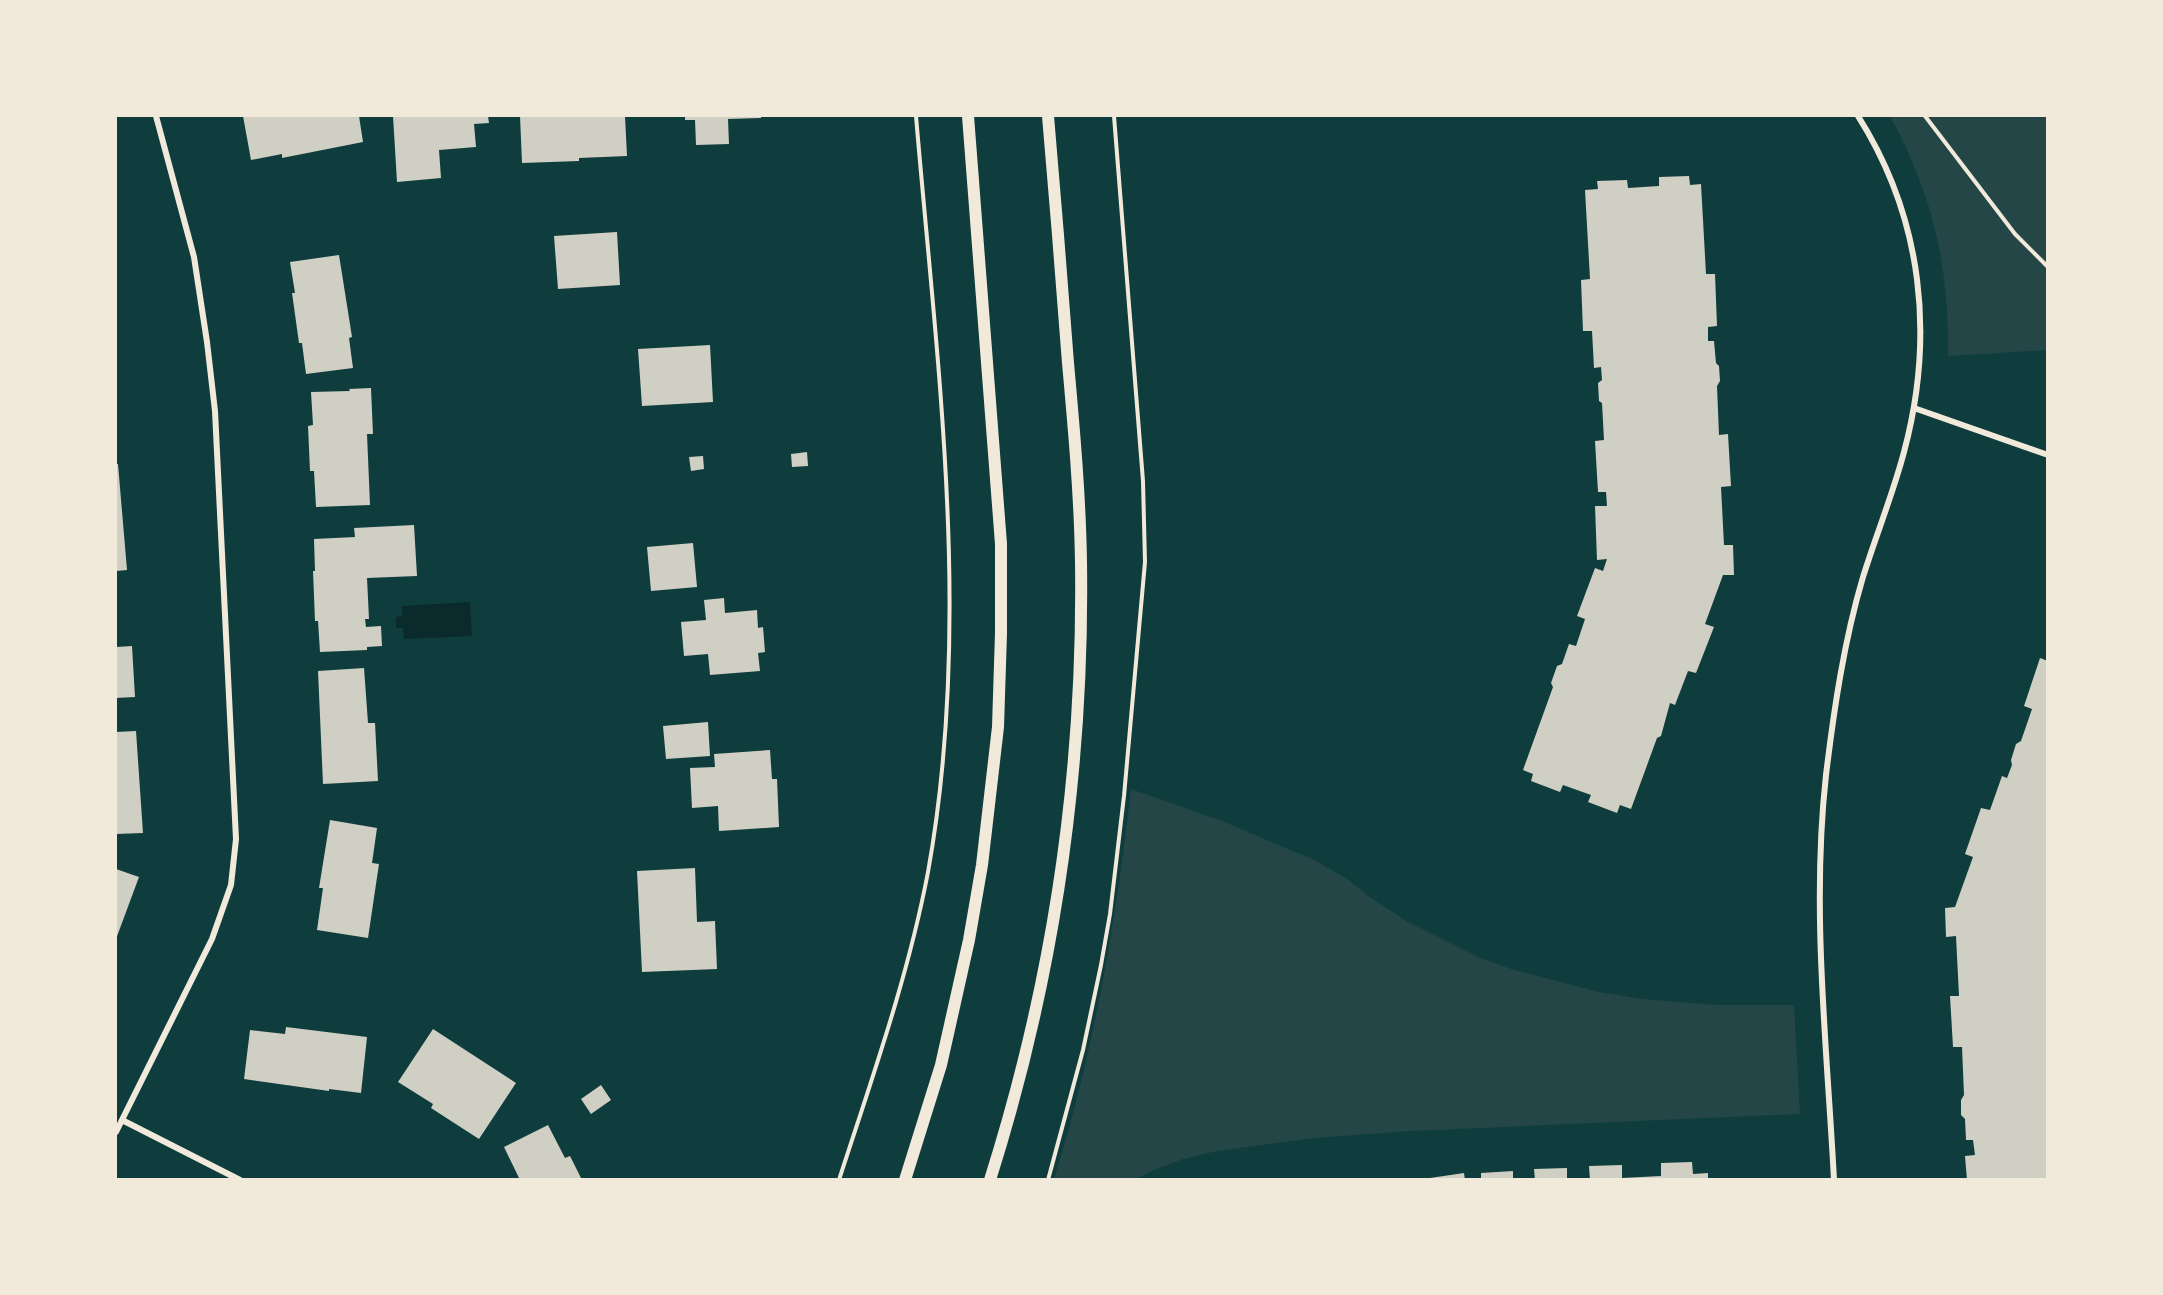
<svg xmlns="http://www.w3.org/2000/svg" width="2163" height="1295" font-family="Figtree,sans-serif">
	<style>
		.green { fill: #244646 }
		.water { fill: #0a2a2b }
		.building { fill: #cfcfc3 }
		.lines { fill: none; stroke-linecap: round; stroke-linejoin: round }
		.path { stroke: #f1e9da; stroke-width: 4 }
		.minor { stroke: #f1e9da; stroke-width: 6 }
		.secondary { stroke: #f1e9da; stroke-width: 12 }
	</style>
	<rect width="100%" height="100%" fill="#0f3d3e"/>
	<!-- green -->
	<path class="green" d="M1890,116h157v234l-99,6c1,-91 -15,-161 -58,-240z
		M1131,789l91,32 92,39 32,18 25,20 37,24 72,36 34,12 85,22 44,7 74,6h77l6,109 -390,17 -96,7 -97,13 -34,8 -31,12 -16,8h-82c40,-128 62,-257 77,-390z"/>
	<!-- water -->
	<path class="water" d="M470,602l2,34 -68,3 -1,-11h-7v-11l6,-1v-10z"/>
	<!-- building -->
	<path class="building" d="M243,116h116l4,26 -81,16v-4l-31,6z
		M393,116h95l1,7 -15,1 2,23 -37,3 2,28 -44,4z
		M520,116h105l2,40 -48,2v3l-57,2z
		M685,116h76v2l-33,1 1,25 -33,1 -1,-25h-10z
		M1689,176l1,9 11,-1 5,90h9l2,52 -9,1v14h6l2,22 3,3 1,15 -3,5 2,49 9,-1 3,52 -10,1 3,58h9l1,30h-11l-18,49 9,3 -18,46 -8,-2 -13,34 -5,-2 -9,33 -4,2 -26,71 -11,-4 -3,8 -29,-11 3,-7 -28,-10 -3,7 -29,-11 2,-7 -10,-4 30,-83 -2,-4 6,-17 5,-2 7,-20 7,2 9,-27 -8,-3 18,-48 8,3 4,-12 -10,1 -2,-54h12l-1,-14h-8l-3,-51 9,-1 -2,-37 -3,-2 -1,-18 4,-3 -1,-13 -7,1 -2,-37h-9l-2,-51 9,-1 -5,-89 13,-1 -1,-8 30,-1 1,8 31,-2v-9z
		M617,232l3,53 -62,4 -4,-53z
		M339,255l13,82 -3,1 4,30 -47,6 -4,-31h-3l-7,-50h3l-5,-31z
		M710,345l3,57 -71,4 -4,-57z
		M371,388l2,46h-6l3,71 -54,2 -2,-36h-4l-2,-45 5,-1 -2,-33 39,-1 -1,-2z
		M807,452l1,14 -16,1 -1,-13z
		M703,456l1,13 -13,2 -2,-14z
		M116,464h2l9,106 -11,1z
		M414,525l3,51 -50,2 2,41h-4l1,8 15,-1 1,20 -15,1v3l-47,2 -2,-31h-3l-2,-50h2l-1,-32 41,-2 -1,-9z
		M693,543l4,44 -46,4 -4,-44z
		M724,598l1,15 32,-3 1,18 5,-1 2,25 -7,1 2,18 -50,4 -2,-21 -24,2 -3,-34 25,-2 -2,-20z
		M132,646l3,51 -19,1v-51z
		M2040,658l8,3v519h-81l-2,-24 10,-1 -2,-15h-7l-1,-21 -4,-4v-15l3,-5 -2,-48h-9l-3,-51h9l-3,-60 -10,1 -1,-29 10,-1 18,-50 -8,-3 16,-46 9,2 12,-34 5,2 5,-13 -1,-5 5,-16 5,-3 11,-32 -8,-3z
		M364,668l4,55h7l3,58 -55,3 -5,-113z
		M708,722l2,34 -44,3 -3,-33z
		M136,731l7,102 -27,1v-102z
		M770,750l2,29h5l2,48 -60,4 -1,-25 -26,2 -2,-40 25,-1 -1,-13z
		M330,820l47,8 -5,35 7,1 -11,74 -51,-8 6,-42h-4z
		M695,868l2,54 18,-1 2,48 -75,3 -5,-101z
		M116,869l23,8 -23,62z
		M286,1027l81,10 -6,56 -32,-4v2l-85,-12 6,-49 35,4z
		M433,1029l83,54 -37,56 -48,-31 2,-4 -35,-22z
		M601,1085l10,15 -20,14 -10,-15z
		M548,1125l17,33 5,-2 12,24h-62l-16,-33z
		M1692,1162l1,12 15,-1v7h-118l-1,-14 33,-1v13l39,-2v-13z
		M1567,1168v12h-32l-1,-11z
		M1513,1171v9h-32v-7z
		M1464,1173l1,7h-35v-2z"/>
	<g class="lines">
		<!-- path -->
		<path class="path" d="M1925,116l90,118 33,33
			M839,1180c33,-102 69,-203 89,-308 45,-249 9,-507 -12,-756
			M1048,1180l35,-130 18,-85 9,-51 14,-118 21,-234 -2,-81 -29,-365"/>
		<!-- minor -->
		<path class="minor" d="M1914,408l134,47
			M122,1120l118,60
			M116,1132l96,-193 19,-54 5,-46 -21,-428 -8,-69 -13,-85 -38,-141
			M1834,1180c-7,-134 -23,-271 -8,-405 8,-66 18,-134 37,-198 13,-42 30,-83 41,-125 31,-116 19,-233 -46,-336"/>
		<!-- secondary -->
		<path class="secondary" d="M905,1180l36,-115 28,-125 13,-75 16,-138 3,-94v-89l-33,-428
			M990,1180c63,-199 94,-409 91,-618 -1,-66 -7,-133 -13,-199 -6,-82 -13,-165 -20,-247"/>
	</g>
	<!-- border -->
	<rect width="2163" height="1295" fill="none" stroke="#f1e9da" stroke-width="234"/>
</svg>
